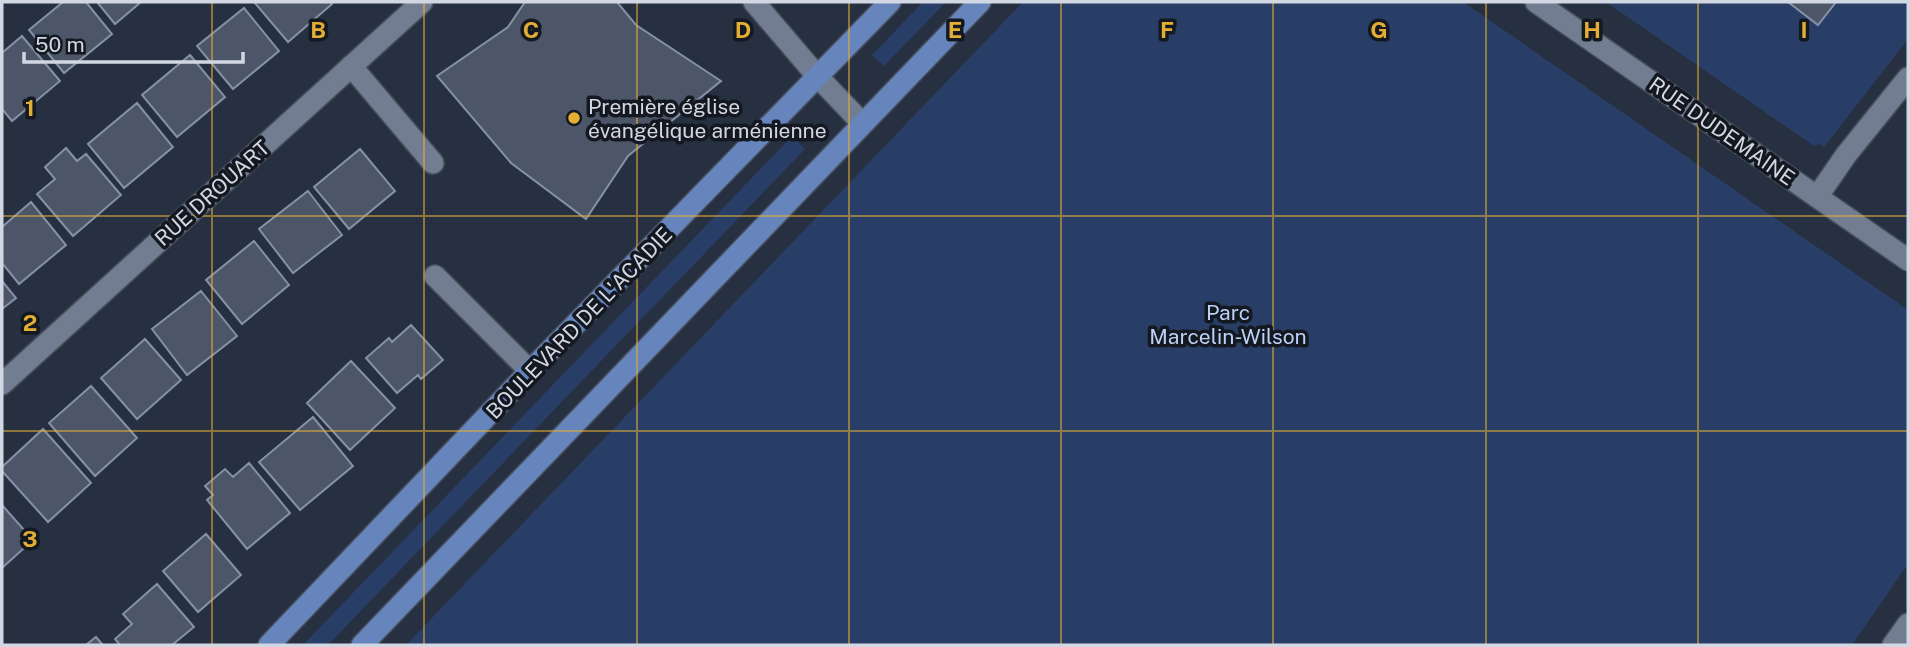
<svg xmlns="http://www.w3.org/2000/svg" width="1910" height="647" font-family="'Public Sans',sans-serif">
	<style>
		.green { fill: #293e67 }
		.building { fill: #4c5668; stroke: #8691a6; stroke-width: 2 }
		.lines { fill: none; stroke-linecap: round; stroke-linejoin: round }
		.minor-casing { stroke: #464e5c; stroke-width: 24 }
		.major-casing { stroke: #464e5c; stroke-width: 24 }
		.minor { stroke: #727d91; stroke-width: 21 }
		.major { stroke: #6785bd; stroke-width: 21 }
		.grid { fill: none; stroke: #e4ae35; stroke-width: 2; stroke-opacity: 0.55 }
		.poi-dot { fill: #e4ae35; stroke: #141820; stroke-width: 2.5 }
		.labels { text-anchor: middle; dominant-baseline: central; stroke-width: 7; stroke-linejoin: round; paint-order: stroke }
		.poi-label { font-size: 21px; fill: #d2d8e3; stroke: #141820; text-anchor: start }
		.street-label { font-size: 21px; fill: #d2d8e3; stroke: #141820 }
		.park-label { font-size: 21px; fill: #bcd1f8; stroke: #141820 }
		.grid-label { font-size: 23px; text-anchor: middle; font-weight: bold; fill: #e4ae35; stroke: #141820; stroke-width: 7; stroke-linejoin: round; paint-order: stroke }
	</style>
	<rect width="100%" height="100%" fill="#273041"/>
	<!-- green -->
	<path class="green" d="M923,2h23l-62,64 -12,-11z
		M1023,2h440l445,308v254l-56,81h-1446z
		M1606,2h302v37l-84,108 -4,-3 -6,2z
		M792,136l13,13 -477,496h-25z"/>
	<!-- building -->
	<path class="building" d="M63,2h23l26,32 -48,39 -35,-43z
		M97,2h44l-26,22z
		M254,2h77l1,2 -44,38z
		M525,2h92l19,23 85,56 -93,75 -42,63 -75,-56 -74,-87 71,-49z
		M1788,2h48l-18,23z
		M244,8l35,43 -46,38 -36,-43z
		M22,36l38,45 -48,40 -10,-12v-56z
		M190,55l35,42 -48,40 -35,-42z
		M137,103l36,44 -49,41 -36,-44z
		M66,148l11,13 9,-7 35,41 -48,41 -36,-42 18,-15 -10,-12z
		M360,149l35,42 -46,38 -35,-42z
		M308,191l34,44 -49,38 -34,-44z
		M31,202l35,43 -47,39 -17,-21v-36z
		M254,241l35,44 -47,39 -36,-44z
		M2,281l14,17 -14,11z
		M201,291l36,45 -50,39 -35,-46z
		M411,325l32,35 -22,19 -3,-4 -21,18 -31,-35 23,-20 3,4z
		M145,339l36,41 -44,39 -36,-41z
		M351,361l44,47 -45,42 -43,-47z
		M91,386l46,52 -42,38 -46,-53z
		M313,417l40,49 -53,44 -41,-48z
		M43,429l48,54 -43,39 -46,-51v-4z
		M249,463l41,50 -43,36 -40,-49 6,-5 -8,-9 20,-17 8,8z
		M2,505l31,35 -31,28z
		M206,534l35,41 -43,37 -35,-41z
		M157,584l37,43 -22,18h-52l-5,-6 17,-15 -9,-10z
		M96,637l7,8h-17z"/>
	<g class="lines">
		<!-- minor casing -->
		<g class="minor-casing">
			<path id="minor" d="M754,2l64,75 44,46
				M1536,2l372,258
				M351,66l82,97
				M1817,197l29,-42 62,-77
				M435,276l95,95
				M2,384l420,-382
				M1893,645l15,-21"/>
		</g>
		<!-- major casing -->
		<g class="major-casing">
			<path id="major" d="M269,645l261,-274 360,-369
				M362,645l618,-643"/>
		</g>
		<!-- minor -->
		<use href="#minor" class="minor"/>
		<!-- major -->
		<use href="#major" class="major"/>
	</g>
	<!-- grid -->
	<path class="grid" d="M212,2v643M424,2v643M637,2v643M849,2v643M1061,2v643M1273,2v643M1486,2v643M1698,2v643M2,216h1906M2,431h1906"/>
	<!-- markers -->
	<circle class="poi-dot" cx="574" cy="118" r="7"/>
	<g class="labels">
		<!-- poi labels -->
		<g class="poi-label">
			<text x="588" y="106">Première église<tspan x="588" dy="24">évangélique arménienne</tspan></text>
		</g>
		<!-- street labels -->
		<g class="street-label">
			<text transform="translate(1722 131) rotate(35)">RUE DUDEMAINE</text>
			<text transform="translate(212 193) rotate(-42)">RUE DROUART</text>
			<text transform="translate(579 323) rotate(-46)">BOULEVARD DE L'ACADIE</text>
		</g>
		<!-- park labels -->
		<g class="park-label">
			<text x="1228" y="312">Parc<tspan x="1228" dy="24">Marcelin-Wilson</tspan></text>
		</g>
	</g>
	<g class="grid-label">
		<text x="318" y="38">B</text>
		<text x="531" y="38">C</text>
		<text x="743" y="38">D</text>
		<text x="955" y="38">E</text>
		<text x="1167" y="38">F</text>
		<text x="1379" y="38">G</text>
		<text x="1592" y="38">H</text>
		<text x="1804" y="38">I</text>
		<text x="30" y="116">1</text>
		<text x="30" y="331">2</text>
		<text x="30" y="547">3</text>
	</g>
	<!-- border -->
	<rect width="1910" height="647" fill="none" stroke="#d2d8e3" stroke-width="7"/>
	<!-- scale -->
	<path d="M24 52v10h219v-10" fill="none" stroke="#d2d8e3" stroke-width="3.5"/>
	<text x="35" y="52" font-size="21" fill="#d2d8e3" stroke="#141820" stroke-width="5" paint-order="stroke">50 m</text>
</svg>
